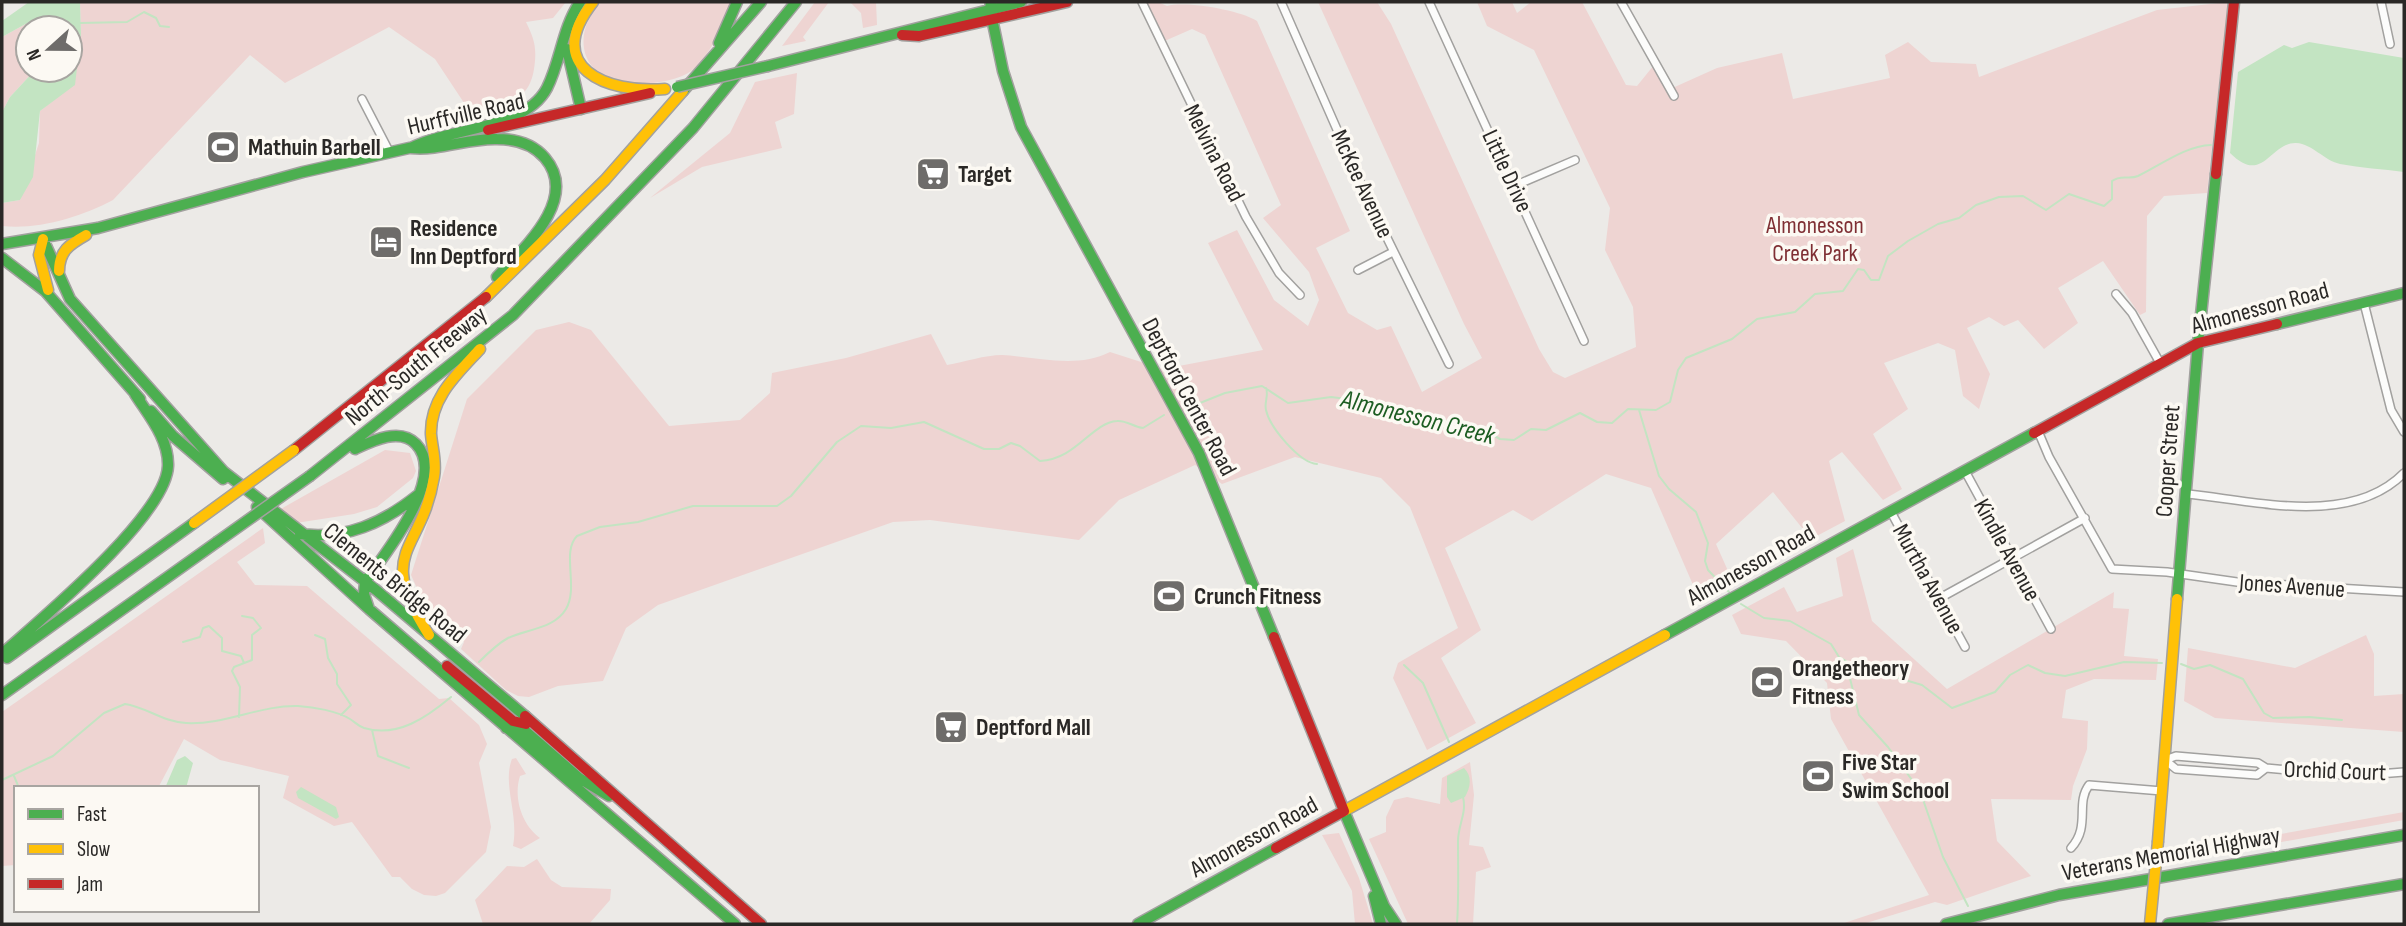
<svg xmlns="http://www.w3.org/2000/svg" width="2406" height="926" font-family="'Sofia Sans Condensed',sans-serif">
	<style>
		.green { fill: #eed4d2 }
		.water { fill: #c3e4c2 }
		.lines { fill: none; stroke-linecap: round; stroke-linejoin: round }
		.stream { stroke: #c3e4c2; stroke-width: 2 }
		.street-casing { stroke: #a2a19f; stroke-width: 10 }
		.fast-casing { stroke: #a2a19f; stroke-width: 13 }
		.slow-casing { stroke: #a2a19f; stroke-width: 13 }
		.jam-casing { stroke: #a2a19f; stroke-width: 13 }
		.street { stroke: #fcfcfb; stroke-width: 7 }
		.fast { stroke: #4caf50; stroke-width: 10 }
		.slow { stroke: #ffc107; stroke-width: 10 }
		.jam { stroke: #c62828; stroke-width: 10 }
		.fast-bridge-casing { stroke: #a2a19f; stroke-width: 13; stroke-linecap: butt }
		.slow-bridge-casing { stroke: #a2a19f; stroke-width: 13; stroke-linecap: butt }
		.fast-bridge { stroke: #4caf50; stroke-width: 10 }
		.slow-bridge { stroke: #ffc107; stroke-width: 10 }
		.labels { text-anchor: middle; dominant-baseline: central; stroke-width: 7; stroke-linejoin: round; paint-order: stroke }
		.street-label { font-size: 24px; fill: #2a2826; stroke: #fcf9f3 }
		.poi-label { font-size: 24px; font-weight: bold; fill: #2a2826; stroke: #fcf9f3; text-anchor: start }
		.park-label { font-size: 24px; fill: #7f2f34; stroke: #fcf9f3 }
		.water-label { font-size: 26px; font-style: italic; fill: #1d5d23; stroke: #fcf9f3 }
	</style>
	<rect width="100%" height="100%" fill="#eceae7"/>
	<!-- green -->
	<path class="green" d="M80,2h486l-13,16 -27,4c9,18 11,27 8,47 -5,34 -32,37 -60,49l-39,-59 -46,-32 -104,56 -35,-28 -137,145c-32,17 -75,30 -111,26v-23l18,-3 19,-57 1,-32 25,-20 16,-57z
		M601,2h131c-8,23 -19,48 -37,66 -15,15 -63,20 -83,12 -37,-14 -35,-54 -11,-78z
		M815,2h14l-26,35 3,4 -24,5z
		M850,2h26l1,23 -14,3 -2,-15z
		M1145,2h13l9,4c20,-5 72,4 90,15l93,210 -34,17 32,65 29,17 14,-4 31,66 60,-34 -18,-34 -146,-322h59l14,22 148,325 14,23 12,6 71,-31 -3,-40 -28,-57 5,-42 -76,-158 -47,-24 -10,-24h35l5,11 14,-11h51l44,83 11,1 17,-21 14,25 49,-22 65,-15 11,46 97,-21 -5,-23 23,-13 23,20 45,2 3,13 178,-67 71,-8 -21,191 -43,3 -17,20 -1,96 -6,3 -37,-54 -45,27 20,35 -34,26 -26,-29 -14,6 -15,-9 -22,11 23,46 -11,35 -16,-13 -8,-46 -17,-7 -54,20 24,46 -35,25 29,55 -19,11 -41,-48 -13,9 16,60 -34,18 -38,-47 -57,52 17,38 -33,19 -49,-113 -45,-14 -74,47 -19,-11 -68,38 36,82 -40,28 35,65 -49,27 -34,-72 5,-15 60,-35 -48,-121 -29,-29 -86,-21 -73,27 -27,-19 -76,35 -40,40 -149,-20 -37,2 -235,83 -32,23 -23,53 -45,5 -29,11 -11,-1 -12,-6 -45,-41 3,-7 -39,-36 -14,-31 56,-176 69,-69 33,-8 22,8 78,96 71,-6 30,-27 2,-20 74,-15 85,-24 16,31c17,-3 38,-10 55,-10 36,2 75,14 108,-3l53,17 100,-19 -55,-107 29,-13 37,70 34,26 11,-26 -10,-28 -46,-54 18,-13 -76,-170 -13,-6 -32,14z
		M42,20l4,8h-18v42h7l-25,27 -8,15v-75l29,-16z
		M797,73l-3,41 -19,8 7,26 -80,19 -52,31 80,-65 25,-51z
		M385,450l25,3 6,18 -3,7 -36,29 -23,7 -58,9 -17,-13z
		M263,528l2,15 -28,19 18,23 52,1 132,113 10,-1 30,27 8,19 -8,19 12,64 -5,25 -41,41 -9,3 -12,-1 -12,-6 -12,-12h-8l-40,-55 -18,4 -51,-28 6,-22 -69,-16 -36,-21 -26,49h-142v77l-14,1v-154z
		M1853,549l19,72 75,68 167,-97 -1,16 16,1 -5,47 34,3 -2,21 -62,-1 -28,11 -4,28 26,3 -1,28 -14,37 -2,14 -80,-1 6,42 34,35 -84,29 -12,-3 -72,22h-22l88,-29 -98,-176 -4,-36 -41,-42 -45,-7 -9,-19 52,-28 13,25 46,-16 -7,-38z
		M2366,635l8,19v42l30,-2v38l-189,-14 -31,-17 4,-53 107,20z
		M516,758l10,16 -6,2c-7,22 2,49 20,62l-19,11 -8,-3c6,-32 -11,-62 -1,-87z
		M1470,762l4,33 -5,50 14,2 8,20 -15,5 -3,52h-65l-39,-85 17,-7v-15l8,-17 13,-3 33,7 2,-26z
		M2404,812v8l-128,23 -1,-8z
		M1339,833l20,45 14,46h-18l-3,-33 -30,-56z
		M537,859l14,21 11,7 49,2 -1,11 -21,24h-106l-8,-24 32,-34 17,1z"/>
	<!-- water -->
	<path class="water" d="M29,2h51l1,32 -6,51 -35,26 -7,66 -13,23 -18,3v-91l8,-15 25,-27h35v-42h-24l-4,-8 -11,1 -29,16v-16z
		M2309,42l95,16v114c-21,-3 -43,-4 -64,-8 -17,-4 -27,-20 -44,-21 -26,-1 -33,43 -66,10l8,-81 46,-27 8,3z
		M185,756l8,7 -7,25h-21l12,-28z
		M1464,768c9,9 6,20 1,29l-14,6 -4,-6v-21z
		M301,787l35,20 3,10 -3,2 -38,-21 -2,-6z"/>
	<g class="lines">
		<!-- stream -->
		<path class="stream" d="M80,23l47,-1 17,-10 12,6 4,8 9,1
			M1266,388c3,8 -2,14 0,22 4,18 34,53 51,54
			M1195,405l30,-12 37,-7 26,17 43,-6 39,5 53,16 8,9 49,1 20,11 14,1 17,-11 15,1 34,-17 17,9 15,1 16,-14 28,1 14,-8 8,-32 8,-12 46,-19 25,-20 38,-7 20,-18 28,-3 15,-22 6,1 7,10h8l9,-24 20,-15 30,-17 21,-6 17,-13 23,-8 24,-1 23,14 23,-16 35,12 8,-7v-18c9,-7 17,-1 26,-5 23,-11 47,-30 73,-31
			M1639,410l20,66 10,13 27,23 12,31 -3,18 3,9 21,22
			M1741,604l23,14 26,3 41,23 8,13 12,7 71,21 30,23 43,-16 15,-17 18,-10 17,8 20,3 59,-14 38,1
			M315,635l10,4 3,19 9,16v10l14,21 -10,10
			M183,642l17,-5 3,-9 6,-2 13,12v13l19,5 3,7
			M479,662c9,-9 18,-18 29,-24 19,-9 46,-9 58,-29 13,-22 -5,-57 11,-73l23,-9 38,-5 55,-16h84l14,-10 46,-54 24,-16 30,2 33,-6 60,27h15l12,-6 9,3 20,15c37,-2 51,-38 77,-40 9,-1 17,6 26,7l21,-13
			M1846,662l13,53 29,32 32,44 23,66 25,49
			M2181,664l13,5 16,-4 33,14 21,34 9,5 36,-1 33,3
			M1404,665l19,18 26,59
			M239,717l1,-30 -8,-16 2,-4 18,-7v-25l9,-7 -8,-10 -11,-2
			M372,730l6,26 31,12
			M14,776l5,12
			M2,780l51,-24 51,-43 21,-9c21,3 38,18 61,19 39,2 74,-18 112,-17 16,1 39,5 52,13 5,3 8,7 14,9 34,10 63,-11 87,-31
			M1457,924c2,-28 1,-55 1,-83 0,-16 9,-28 5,-44"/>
		<!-- street casing -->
		<g class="street-casing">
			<path id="street" d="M1142,2l104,215 33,56 21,22
				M1281,2l83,189 85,173
				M1429,2l155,339
				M1621,2l53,94
				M2381,2l9,42
				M362,99l28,54
				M1514,186l61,-26
				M1358,270l35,-18
				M2116,294l16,19 28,50
				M2364,303l27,107 13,22
				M2038,431l11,26 63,112 55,3 70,10 167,10
				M1965,471l86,158
				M2188,494c67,7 163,33 216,-21
				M1891,512l74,135
				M1940,598l145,-80
				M2165,760l11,-4 82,7 8,5 87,8 51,-4
				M2165,760l11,9 81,6 9,-7
				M2071,848c20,-22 4,-44 18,-63l73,6"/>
		</g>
		<!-- fast casing -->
		<g class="fast-casing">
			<path id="fast" d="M990,9l13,62 18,56 178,326 75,184
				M990,9l1,-7
				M719,43l18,-41
				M567,49l14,60
				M768,66l253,-64
				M683,91l78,-89
				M411,148c29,3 57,-10 86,-9 18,0 36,5 48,19 35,41 -22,91 -48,119
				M411,148c40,-21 114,-18 136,-60 14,-28 15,-59 33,-86
				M43,239l27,60 154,173 152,118 149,126
				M2,244l96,-16 205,-56 115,-26
				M2,258l43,33 95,108
				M2277,324l127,-31
				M151,411l22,25 50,43
				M355,449c17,-8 45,-22 61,-5 32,33 -31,110 -51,138l-1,12 5,15
				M310,476l203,-161 180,-187 103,-126
				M257,507l112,102 366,315
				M300,534c46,6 83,-11 118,-39
				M2177,599l21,-256 18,-169
				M1665,635l369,-202
				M2,654c38,-34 164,-138 166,-188 1,-27 -19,-50 -33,-72
				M7,658l187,-135
				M2,695l215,-153
				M506,728l18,2 55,48 30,18
				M1344,811l40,95 12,18
				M1374,896l7,28
				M1138,924l138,-76
				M1946,924l113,-29 345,-60
				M2168,924l236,-40"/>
		</g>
		<!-- slow casing -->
		<g class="slow-casing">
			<path id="slow" d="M593,2c-51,65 13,92 72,87
				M43,239l-4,16 9,35
				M59,271c0,-20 11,-27 27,-36
				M486,297l119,-117 78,-89
				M429,635c-55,-86 -8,-80 5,-158 3,-15 -2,-29 -3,-43 -1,-36 26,-60 49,-85
				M1344,811l321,-176
				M2158,841l19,-242"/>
		</g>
		<!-- jam casing -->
		<g class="jam-casing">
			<path id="jam" d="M902,35l17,1 148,-34
				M488,130l162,-37
				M2216,174l18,-172
				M2034,433l164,-90 79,-19
				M294,450l192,-153
				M1274,637l70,174 -68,37
				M447,666l66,55 13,3
				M525,716l236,208"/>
		</g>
		<!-- street -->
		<use href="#street" class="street"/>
		<!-- fast -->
		<use href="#fast" class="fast"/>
		<!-- slow -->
		<use href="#slow" class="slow"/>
		<!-- jam -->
		<use href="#jam" class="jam"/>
		<!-- fast-bridge casing -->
		<g class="fast-bridge-casing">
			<path id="fast-bridge" d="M677,87l91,-21
				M217,542l93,-66"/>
		</g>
		<!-- slow-bridge casing -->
		<g class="slow-bridge-casing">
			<path id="slow-bridge" d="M194,523l100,-73
				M2150,924l8,-83"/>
		</g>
		<!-- fast-bridge -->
		<use href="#fast-bridge" class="fast-bridge"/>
		<!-- slow-bridge -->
		<use href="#slow-bridge" class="slow-bridge"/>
	</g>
	<!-- icons -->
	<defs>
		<g id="stadium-square" transform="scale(1.75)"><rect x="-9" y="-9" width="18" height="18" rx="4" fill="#6e6c6a" stroke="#fcf9f3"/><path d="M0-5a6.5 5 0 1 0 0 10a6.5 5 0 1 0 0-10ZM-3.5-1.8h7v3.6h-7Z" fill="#fff"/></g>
		<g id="supermarket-square" transform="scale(1.75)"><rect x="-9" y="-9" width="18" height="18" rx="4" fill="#6e6c6a" stroke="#fcf9f3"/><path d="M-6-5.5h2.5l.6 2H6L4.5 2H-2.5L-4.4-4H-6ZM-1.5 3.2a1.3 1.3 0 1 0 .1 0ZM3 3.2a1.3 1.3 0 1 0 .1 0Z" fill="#fff"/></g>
		<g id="hotel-square" transform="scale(1.75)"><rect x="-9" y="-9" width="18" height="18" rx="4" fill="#6e6c6a" stroke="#fcf9f3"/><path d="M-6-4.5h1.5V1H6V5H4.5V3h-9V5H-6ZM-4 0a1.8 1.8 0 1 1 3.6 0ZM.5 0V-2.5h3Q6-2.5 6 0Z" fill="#fff"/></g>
	</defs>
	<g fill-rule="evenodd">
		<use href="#stadium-square" x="223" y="147"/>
		<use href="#supermarket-square" x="933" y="174"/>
		<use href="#hotel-square" x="386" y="242"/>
		<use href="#stadium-square" x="1169" y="596"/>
		<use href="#stadium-square" x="1767" y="682"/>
		<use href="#supermarket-square" x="951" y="727"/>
		<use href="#stadium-square" x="1818" y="776"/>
	</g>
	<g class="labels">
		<!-- street labels -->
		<g class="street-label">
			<text transform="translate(466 114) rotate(-13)">Hurffville Road</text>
			<text transform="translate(1214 153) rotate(63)">Melvina Road</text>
			<text transform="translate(1507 171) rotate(65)">Little Drive</text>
			<text transform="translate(1362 184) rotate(65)">McKee Avenue</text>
			<text transform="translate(2260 308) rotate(-15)">Almonesson Road</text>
			<text transform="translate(416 366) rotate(-39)">North-South Freeway</text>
			<text transform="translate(1189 397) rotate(62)">Deptford Center Road</text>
			<text transform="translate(2168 461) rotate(-86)">Cooper Street</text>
			<text transform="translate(2007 550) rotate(61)">Kindle Avenue</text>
			<text transform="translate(1751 565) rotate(-29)">Almonesson Road</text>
			<text transform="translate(1928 579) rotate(61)">Murtha Avenue</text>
			<text transform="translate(395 583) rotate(39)">Clements Bridge Road</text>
			<text transform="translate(2292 586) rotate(4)">Jones Avenue</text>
			<text transform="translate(2335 771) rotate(2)">Orchid Court</text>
			<text transform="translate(1254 837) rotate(-29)">Almonesson Road</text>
			<text transform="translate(2171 854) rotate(-10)">Veterans Memorial Highway</text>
		</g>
		<!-- poi labels -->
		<g class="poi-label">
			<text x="248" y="147">Mathuin Barbell</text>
			<text x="958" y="174">Target</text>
			<text x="410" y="228">Residence<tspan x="410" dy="28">Inn Deptford</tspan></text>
			<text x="1194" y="596">Crunch Fitness</text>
			<text x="1792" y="668">Orangetheory<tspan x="1792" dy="28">Fitness</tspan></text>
			<text x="976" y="727">Deptford Mall</text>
			<text x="1842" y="762">Five Star<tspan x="1842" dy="28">Swim School</tspan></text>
		</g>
		<!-- park labels -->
		<g class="park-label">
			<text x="1815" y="225">Almonesson<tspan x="1815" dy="28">Creek Park</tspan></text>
		</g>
		<!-- water labels -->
		<g class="water-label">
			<text transform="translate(1418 418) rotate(14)">Almonesson Creek</text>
		</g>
	</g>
	<!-- border -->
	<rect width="2406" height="926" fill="none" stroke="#2a2826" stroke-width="7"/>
	<!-- legend -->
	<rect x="14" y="786" width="245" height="126" fill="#fcf9f3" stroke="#a8a5a1" stroke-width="2"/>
	<rect x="28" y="809" width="35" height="10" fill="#4caf50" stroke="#a8a5a1" stroke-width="2"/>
	<text x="77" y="821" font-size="21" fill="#2a2826">Fast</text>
	<rect x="28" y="844" width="35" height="10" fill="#ffc107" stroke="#a8a5a1" stroke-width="2"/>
	<text x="77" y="856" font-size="21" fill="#2a2826">Slow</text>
	<rect x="28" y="879" width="35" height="10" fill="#c62828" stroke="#a8a5a1" stroke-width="2"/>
	<text x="77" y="891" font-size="21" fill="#2a2826">Jam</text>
	<!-- north arrow -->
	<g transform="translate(49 49) rotate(249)"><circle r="33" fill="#fcf9f3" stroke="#a8a5a1" stroke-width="2"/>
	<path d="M0-5L12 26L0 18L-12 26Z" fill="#6e6c6a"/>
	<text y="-10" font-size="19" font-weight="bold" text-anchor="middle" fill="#2a2826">N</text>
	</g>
</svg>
